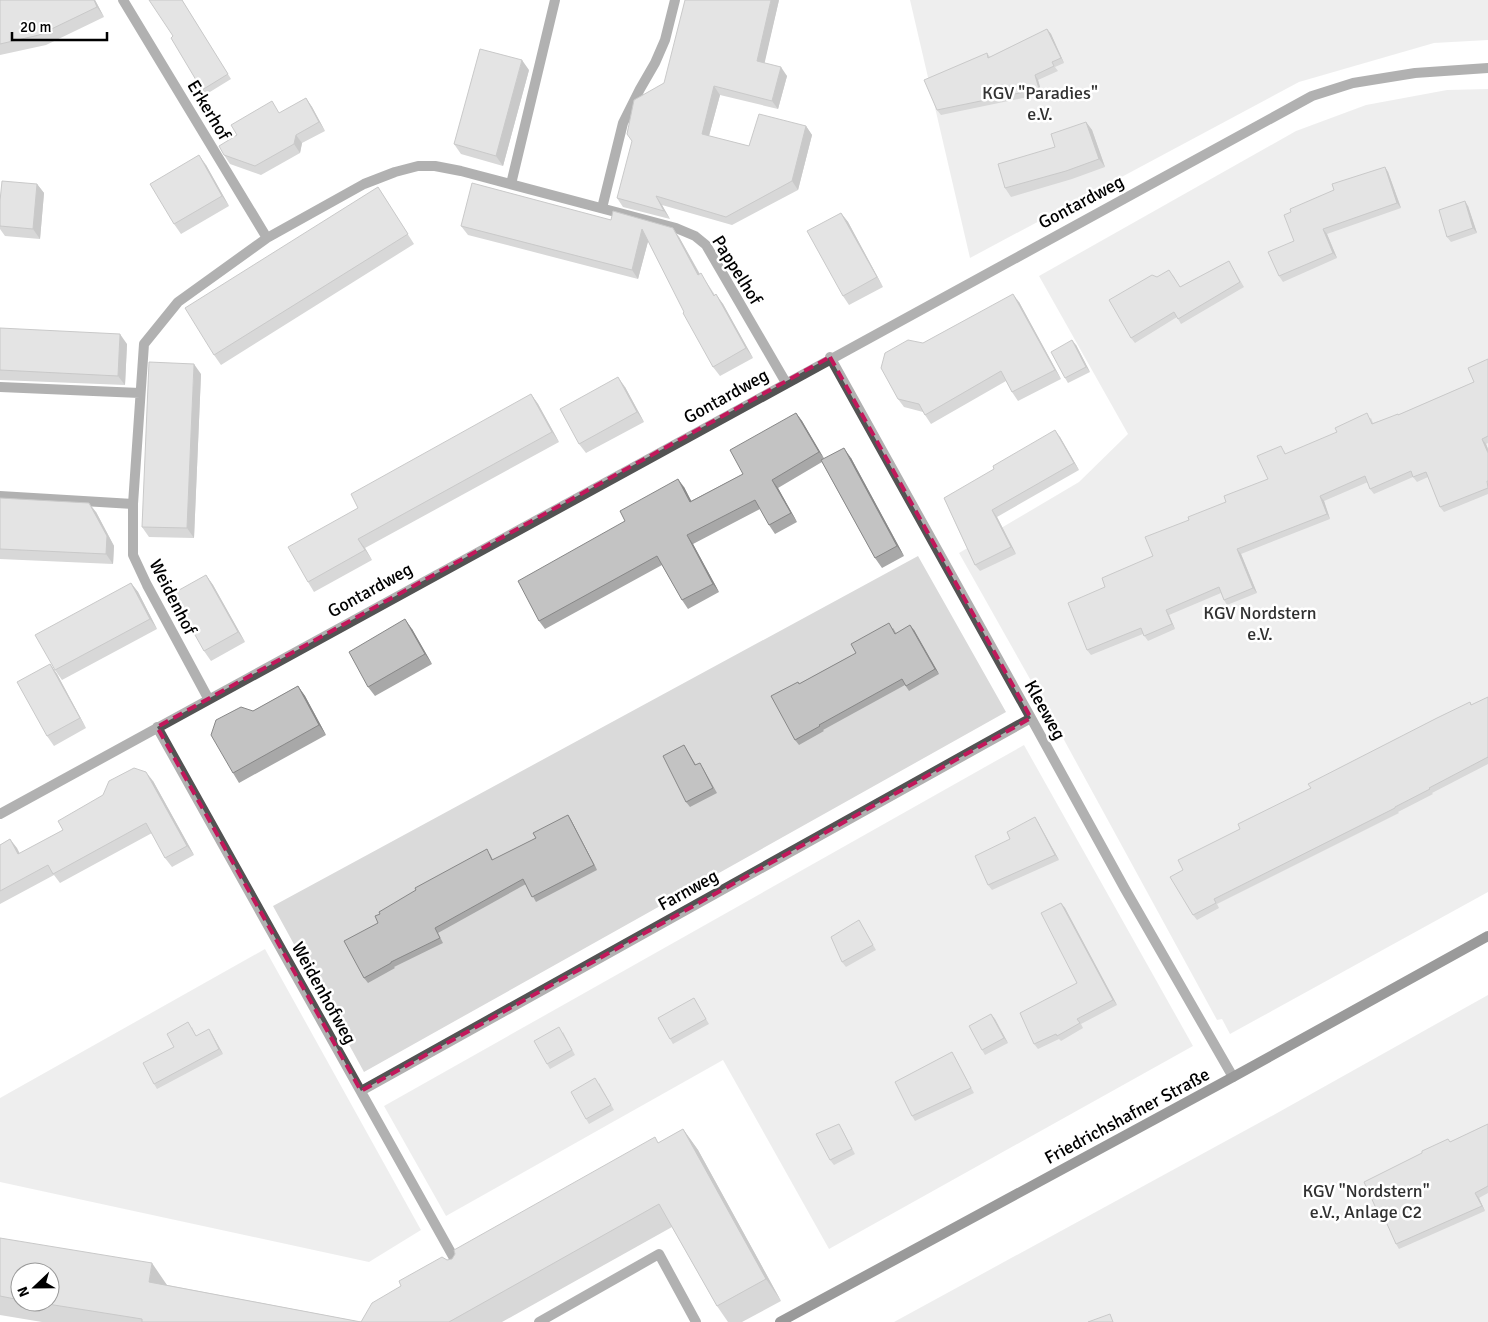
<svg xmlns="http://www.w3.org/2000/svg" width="1488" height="1322" font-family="Signika,sans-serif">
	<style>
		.green { fill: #dadada }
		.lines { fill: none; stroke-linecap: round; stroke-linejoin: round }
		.service { stroke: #535353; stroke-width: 10 }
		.minor { stroke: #535353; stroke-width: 10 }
		.secondary { stroke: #202020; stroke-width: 10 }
		.wall { fill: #a8a8a8; fill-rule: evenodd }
		.shaded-wall { fill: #888 }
		.building { fill: #c3c3c3; stroke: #888 }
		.marked { fill: none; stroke: #c2185b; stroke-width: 4; stroke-dasharray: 10 6; stroke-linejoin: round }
		.labels { text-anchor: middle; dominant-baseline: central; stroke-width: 5; stroke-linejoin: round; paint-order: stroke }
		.park-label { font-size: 18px; fill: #313131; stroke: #fff }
		.street-label { font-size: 18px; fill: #000; stroke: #fff }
	</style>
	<rect width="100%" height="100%" fill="#fff"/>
	<!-- green -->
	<path class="green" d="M910,0h578v40l-54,3 -135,39 -329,176z
		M1488,89v803l-258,142 -8,-15 -5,1 -160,-293 -98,-174 120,-71 49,-48 -89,-158 257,-145 70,-26 81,-15z
		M918,556l88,156 -642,360 -91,-166z
		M1024,745l169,301 -364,203 -106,-189 -277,156 -62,-110z
		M265,949l156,281 -52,32 -369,-80v-84z
		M1488,995v327h-594l374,-204z"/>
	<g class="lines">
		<!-- service -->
		<path class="service" d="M539,1322l120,-68 37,68"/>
		<!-- minor -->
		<path class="minor" d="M123,0l144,238
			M511,184l44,-184
			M602,208l21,-85 17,-34 15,-26 10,-23 10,-40
			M830,357l201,361 94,171 108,188
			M0,387l140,6
			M0,496l133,8
			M208,698l-61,-113 -14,-30v-51l11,-160 34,-42 89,-64 97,-54 31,-12 23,-6h17l26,5 215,57 19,8 11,9 79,136
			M157,727l302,540
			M0,814c436,-242 874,-480 1312,-718l41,-13 62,-10 73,-5
			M361,1091l670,-373"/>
		<!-- secondary -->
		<path class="secondary" d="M780,1322l453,-245 255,-141"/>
	</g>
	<!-- wall -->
	<path class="wall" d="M0,0h95l9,17 -58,28 -46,10z
		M182,0l49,79 -26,16 -3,-5 -29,-54z
		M779,0l-15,63 23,13 -9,33 -58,-14 -11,41 40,10 57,-20 6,9 -14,55 -66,35 -70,-20 8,14 -47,-12 -6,-9 47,-115z
		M1047,29l4,5 13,29 -9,4 3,4 -20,9 4,14 -101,21 -4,-5 50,-57 3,4z
		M529,70l-26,96 -42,-12 -7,-10z
		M306,98l6,9 13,24 -23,12 -2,10 -39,22 -31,-11 -6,-9 56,-42z
		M1086,122l6,8 13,37 -33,12 -61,18 -6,-9z
		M206,165l23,41 -48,28 -7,-10z
		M1385,167l3,5 13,36 -74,26 10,24 -54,24 -4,-6 15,-35 -3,-29 43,-22z
		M37,184l7,9 -4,46 -35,-3 -5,-7v-28z
		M378,187l36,57 -193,121 -7,-10z
		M1468,206l9,27 -26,9 -4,-5z
		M841,213l7,9 35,65 -34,18 -6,-9z
		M611,220l68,17 21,37 7,9 8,12 8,9 30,54 -33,18 -7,-9 -65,-126 -10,38 -170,-44 -7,-9z
		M1229,261l15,26 -63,37 -4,-7 -42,26 -4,-5 42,-63 7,12z
		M1019,302l42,77 -43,22 -6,-9 -6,-11 -75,43 -8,-12 -19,-5 -6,-8 25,-56z
		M0,328l127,16 -2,41 -125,-5z
		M1076,345l14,27 -22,11 -3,-5z
		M1488,359v84l-2,1 2,5v45l-44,18 -4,-5 -12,-30 -11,5 -4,-5 -39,17 -4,-5 -2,-7 -44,19 6,18 -89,35 16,39 -30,12 -3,-5 -3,-7 -52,22 6,14 -27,12 -5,-7 -52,21 -4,-5 18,-63 48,-31 36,-36 37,-18 42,-23 16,-28 2,3 85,-36 2,5 25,-8 76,-33z
		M201,374l-7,164 -45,-1 -7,-10z
		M625,387l19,35 -58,31 -7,-9z
		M531,394l7,10 21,38 -194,106 7,12 -58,32 -6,-10 50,-74z
		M796,413l6,8 22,38 27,-1 53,98 -22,12 -7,-10 -53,-96 -44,26 19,34 -22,12 -6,-9 -9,-16 -67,35 26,48 -31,17 -6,-9 -20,-35 -117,64 -6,-8 86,-100 59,-34 7,14 52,-27z
		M1060,437l19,33 -82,47 19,37 -36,17 -5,-6 -31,-67z
		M0,498l96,14 18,34 -1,18 -113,-5z
		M206,575l7,10 32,57 -34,19 -7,-10z
		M131,583l7,9 19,37 -95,51 -7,-10z
		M893,628l3,5 18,-3 25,44 -30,17 -4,-6 -82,45 1,1 -25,14 -4,-5 4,-56 57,-31z
		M412,629l20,35 -57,32 -7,-9z
		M50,664l7,10 29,54 -32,18 -7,-10z
		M298,686l7,10 21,39 -87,48 -6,-10 20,-62z
		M1488,697v67l-56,29 1,1 -35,18 1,1 -182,91 2,4 -22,12 -4,-5 -10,-45 57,-41 71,-41 159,-86 2,3z
		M684,745l12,20 7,3 14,25 -27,14 -4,-5z
		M153,781l41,74 -22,12 -7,-9 -13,-25 -92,50 -6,-8 -54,29v-59l10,-6 9,15z
		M568,815l3,5 26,50 -61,32 -10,-18 -88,49 5,10 -49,24 1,1 -27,15 -4,-5 14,-55 112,-69 3,6 43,-22z
		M1038,822l21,38 -67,30 -4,-5 22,-46z
		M1061,903l4,5 52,97 -36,19 2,4 -22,13 -2,-2 -21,10 -4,-5 43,-61z
		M859,920l17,30 -30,17 -4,-5z
		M697,1003l12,21 -36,20 -3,-5z
		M991,1014l17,29 -23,12 -3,-5z
		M192,1027l4,9 16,-2 11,20 -66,35 -3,-5 20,-37z
		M563,1032l12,23 -25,14 -3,-5z
		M955,1057l19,36 -59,28 -3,-5z
		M599,1083l15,27 -25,14 -3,-5z
		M1488,1124v69l-9,5 6,13 -86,38 -3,-5 -10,-23 -2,1 -4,-5 70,-75z
		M683,1129l15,21 83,151 -39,21h-14l-11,-16 -45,-79 -170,95h-460l-42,-7v-77l167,47 194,37 86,-62 5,-1zM20,1272l30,30h-30z
		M842,1129l13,25 -21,11 -4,-5z"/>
	<!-- shaded-wall -->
	<path class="shaded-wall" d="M94,0h1l9,17 -7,-10z
		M771,0h8l-16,70 -6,-9z
		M1047,29l4,5 13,29 -3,-5z
		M522,60l7,10 -26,96 -7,-10z
		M781,67l6,9 -9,33 -6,-8z
		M1035,75l3,5 4,14 -3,-5z
		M714,86l6,9 -13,48 -5,-9z
		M306,98l6,9 13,24 -6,-9z
		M1086,122l6,8 13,37 -6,-8z
		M806,126l6,9 -14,55 -6,-9z
		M296,135l6,8 -2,10 -6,-9z
		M199,155l7,10 23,41 -7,-10z
		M1385,167l3,5 13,36 -4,-5z
		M37,184l7,9 -4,46 -7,-10z
		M656,196l6,9 8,14 -6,-8z
		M1465,201l3,5 9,27 -4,-5z
		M841,213l7,9 35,65 -6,-10z
		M673,228l6,9 26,47 -7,-9z
		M642,229l7,9 -11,41 -6,-9z
		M1323,229l4,5 10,24 -4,-5z
		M716,294l7,10 30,54 -7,-10z
		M1013,294l6,8 42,77 -6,-9z
		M120,334l7,10 -2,41 -7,-9z
		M1072,340l4,5 14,27 -4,-5z
		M194,364l7,10 -7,164 -7,-10z
		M618,377l7,10 19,35 -7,-10z
		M531,394l7,10 21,38 -7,-10z
		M796,413l6,8 23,39 -6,-8z
		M1055,430l5,7 19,33 -5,-7z
		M1482,439l4,5 2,5v4z
		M844,448l7,10 53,98 -7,-10z
		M678,479l6,8 12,23 -6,-8z
		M772,480l6,8 19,34 -6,-9z
		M1320,496l4,5 6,18 -3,-5z
		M89,503l7,9 18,34 -1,18 -7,-10z
		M992,510l5,7 19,37 -5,-7z
		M687,535l6,9 26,48 -6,-8z
		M358,539l7,9 7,12 -7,-10z
		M1237,549l4,5 16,39 -4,-5z
		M206,575l7,10 32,57 -7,-10z
		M131,583l7,9 19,37 -7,-10z
		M1166,610l3,5 6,14 -3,-5z
		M405,619l7,10 20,35 -7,-10z
		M910,625l4,5 25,44 -4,-5z
		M50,664l7,10 29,54 -6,-10z
		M298,686l7,10 21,39 -7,-10z
		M146,772l7,9 41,74 -7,-9z
		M568,815l3,5 26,50 -3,-5z
		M1035,817l3,5 21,38 -4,-5z
		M10,839l7,9 8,16 -7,-10z
		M1061,903l4,5 52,97 -4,-5z
		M991,1014l4,5 13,24 -4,-5z
		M209,1029l3,5 11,20 -4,-5z
		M683,1129l15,21 83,151 -15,-22z
		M1475,1193l4,5 6,13 -3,-5z
		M152,1263l15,22 -3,18 -15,-21z"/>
	<!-- building -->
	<path class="building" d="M0,0h94l3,7 -58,28 -39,9z
		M149,0h33l46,74 -26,16 -31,-52 2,-2z
		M685,0h86l-14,61 24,6 -9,34 -58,-15 -12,48 47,12 10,-32 47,12 -14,55 -66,36 -70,-21 8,15 -47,-13 15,-57 -5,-7 7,-34 30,-17z
		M1047,29l14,29 -9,4 2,4 -19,9 4,14 -102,21 -13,-30 63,-27 1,5z
		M480,49l42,11 -26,96 -42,-12z
		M306,98l13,24 -23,13 -2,9 -39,22 -31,-11 -5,-9 18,-11 -6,-10 41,-24 7,12z
		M1086,122l13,37 -33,12 -61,17 -7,-24 57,-17 -4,-13z
		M199,155l23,41 -48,28 -24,-40z
		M1385,167l12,36 -74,26 10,24 -54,23 -11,-24 26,-11 -10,-26 7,-3 -1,-3 44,-19 -2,-6z
		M2,181l35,3 -4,45 -33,-3v-25z
		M472,183l139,37 2,-9 60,17 25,47 3,-2 13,23 2,-2 30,54 -33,19 -30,-54 1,-1 -42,-83 -10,41 -171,-44z
		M378,187l30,47 -194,121 -29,-47z
		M1465,201l8,27 -26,9 -8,-27z
		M841,213l36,64 -34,19 -36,-65z
		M1229,261l11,21 -62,37 -4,-7 -43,26 -22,-38 43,-25 5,2 12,-7 11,17z
		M1013,294l42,76 -43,22 -11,-21 -76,44 -6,-11 -21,-5 -17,-31 4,-15 23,-13 15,3z
		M0,328l120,6 -2,42 -118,-6z
		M1072,340l14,27 -21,11 -14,-26z
		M1488,359v77l-6,3 6,14v28h-1l1,7 -48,19 -14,-35 -13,5 -2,-6 -41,18 -5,-13 -45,20 7,18 -90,35 16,39 -29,12 -5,-13 -53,23 6,14 -28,12 -3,-8 -54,22 -19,-47 37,-16 -3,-9 51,-22 -8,-19 44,-17 -1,-3 38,-15 -2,-6 44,-17 -11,-23 24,-10 4,8 52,-22 -2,-4 32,-15 5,11 26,-10v1l76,-33 -6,-14z
		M149,362l45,2 -7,164 -45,-1z
		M618,377l19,35 -58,32 -19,-35z
		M531,394l21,38 -194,107 7,11 -57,32 -20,-35 70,-39 -7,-14z
		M796,413l23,39 -47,28 19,33 -22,12 -14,-25 -68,35 26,49 -31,16 -25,-44 -118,65 -21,-40 107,-60 -5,-10 58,-32 12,23 53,-28 -13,-24z
		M1055,430l19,33 -82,47 19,37 -36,18 -31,-67 50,-29 -1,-3z
		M844,448l53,98 -22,12 -54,-98z
		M0,498l89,5 18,33 -1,18 -106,-5z
		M206,575l32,57 -34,19 -32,-57z
		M131,583l19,36 -95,51 -20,-35z
		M405,619l20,35 -57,33 -19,-35z
		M889,623l6,11 15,-9 25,44 -29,17 -4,-7 -83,46 1,1 -25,14 -24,-44 27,-14 1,2 57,-31 -5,-9z
		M50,664l30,54 -33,18 -30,-54z
		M298,686l21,39 -86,48 -22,-38 5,-15 25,-13 12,4z
		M1488,697v61v-1l-59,31 1,1 -35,18v1l-181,91 2,4 -23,12 -23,-38 13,-7 -5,-10 62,-31 -2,-5 73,-36 -3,-4 129,-66 33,-16 1,3z
		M684,745l11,20 5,-2 13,25 -27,14 -23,-46z
		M134,768l12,4 41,74 -22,12 -19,-35 -93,51 -5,-9 -48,26v-46l10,-6 8,15 45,-24 -5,-9 45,-26 6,-14z
		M568,815l26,50 -62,32 -9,-18 -88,49 5,10 -49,24v1l-27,15 -20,-37 34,-18 -3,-7 5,-2 -1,-2 37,-22 -1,-2 72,-39 5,11 44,-22 -3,-5z
		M1035,817l20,38 -67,30 -13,-29 35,-17 -3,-7z
		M1061,903l52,97 -36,19 3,4 -23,13 -1,-2 -22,10 -14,-31 57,-30 -36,-70z
		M859,920l14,25 -31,17 -11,-25z
		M694,998l12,21 -36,20 -12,-21z
		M991,1014l13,24 -22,12 -13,-24z
		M188,1022l8,14 13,-7 10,20 -65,35 -11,-21 31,-16 -7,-13z
		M559,1027l13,23 -25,14 -13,-23z
		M952,1052l19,36 -59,28 -17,-34z
		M595,1078l16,27 -25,14 -15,-27z
		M839,1124l13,25 -22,11 -14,-26z
		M1488,1124v62l-13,7 7,13 -86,38 -13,-29 -3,2 -16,-35 58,-29v-2l26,-12 2,3z
		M683,1129l83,150 -49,27 -58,-102 -210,118h-307v-3l-107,-17h15v-30h-30v28l-20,-4v-58l152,25 -3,19 212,40 11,-19 29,-17 -2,-5 43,-24 5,3 5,-1 3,-5 -1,-4 201,-113 3,6z
		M1110,1314l3,8h-25z"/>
	<!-- marked area -->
	<path d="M0 0H1488V1322H0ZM830,357l201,361 -670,373 -204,-364z" fill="#fff" fill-opacity=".55" fill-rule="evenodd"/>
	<path class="marked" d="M830,357l201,361 -670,373 -204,-364z"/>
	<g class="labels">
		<!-- park labels -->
		<g class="park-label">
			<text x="1040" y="93">KGV "Paradies"<tspan x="1040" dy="21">e.V.</tspan></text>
			<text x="1260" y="613">KGV Nordstern<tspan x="1260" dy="21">e.V.</tspan></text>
			<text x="1366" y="1191">KGV "Nordstern"<tspan x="1366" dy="21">e.V., Anlage C2</tspan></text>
		</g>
		<!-- street labels -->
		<g class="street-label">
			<text transform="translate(209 110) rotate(59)">Erkerhof</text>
			<text transform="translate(1081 202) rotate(-28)">Gontardweg</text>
			<text transform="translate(737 270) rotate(58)">Pappelhof</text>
			<text transform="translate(726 396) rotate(-29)">Gontardweg</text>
			<text transform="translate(370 590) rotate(-29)">Gontardweg</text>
			<text transform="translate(173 597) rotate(63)">Weidenhof</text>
			<text transform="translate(1045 710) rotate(61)">Kleeweg</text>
			<text transform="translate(688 890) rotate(-29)">Farnweg</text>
			<text transform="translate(324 993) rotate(61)">Weidenhofweg</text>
			<text transform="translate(1127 1116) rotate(-28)">Friedrichshafner Straße</text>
		</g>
	</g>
	<!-- north arrow -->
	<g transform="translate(35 1287) rotate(248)"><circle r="24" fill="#ffffff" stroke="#999999"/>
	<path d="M0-4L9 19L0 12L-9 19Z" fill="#000000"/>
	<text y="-8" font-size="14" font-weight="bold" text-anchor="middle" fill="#000000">N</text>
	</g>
	<!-- scale -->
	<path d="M12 32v8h95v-8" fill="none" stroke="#000000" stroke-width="2.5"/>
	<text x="20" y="32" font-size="15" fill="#000000" stroke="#ffffff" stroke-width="4" paint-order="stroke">20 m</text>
</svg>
